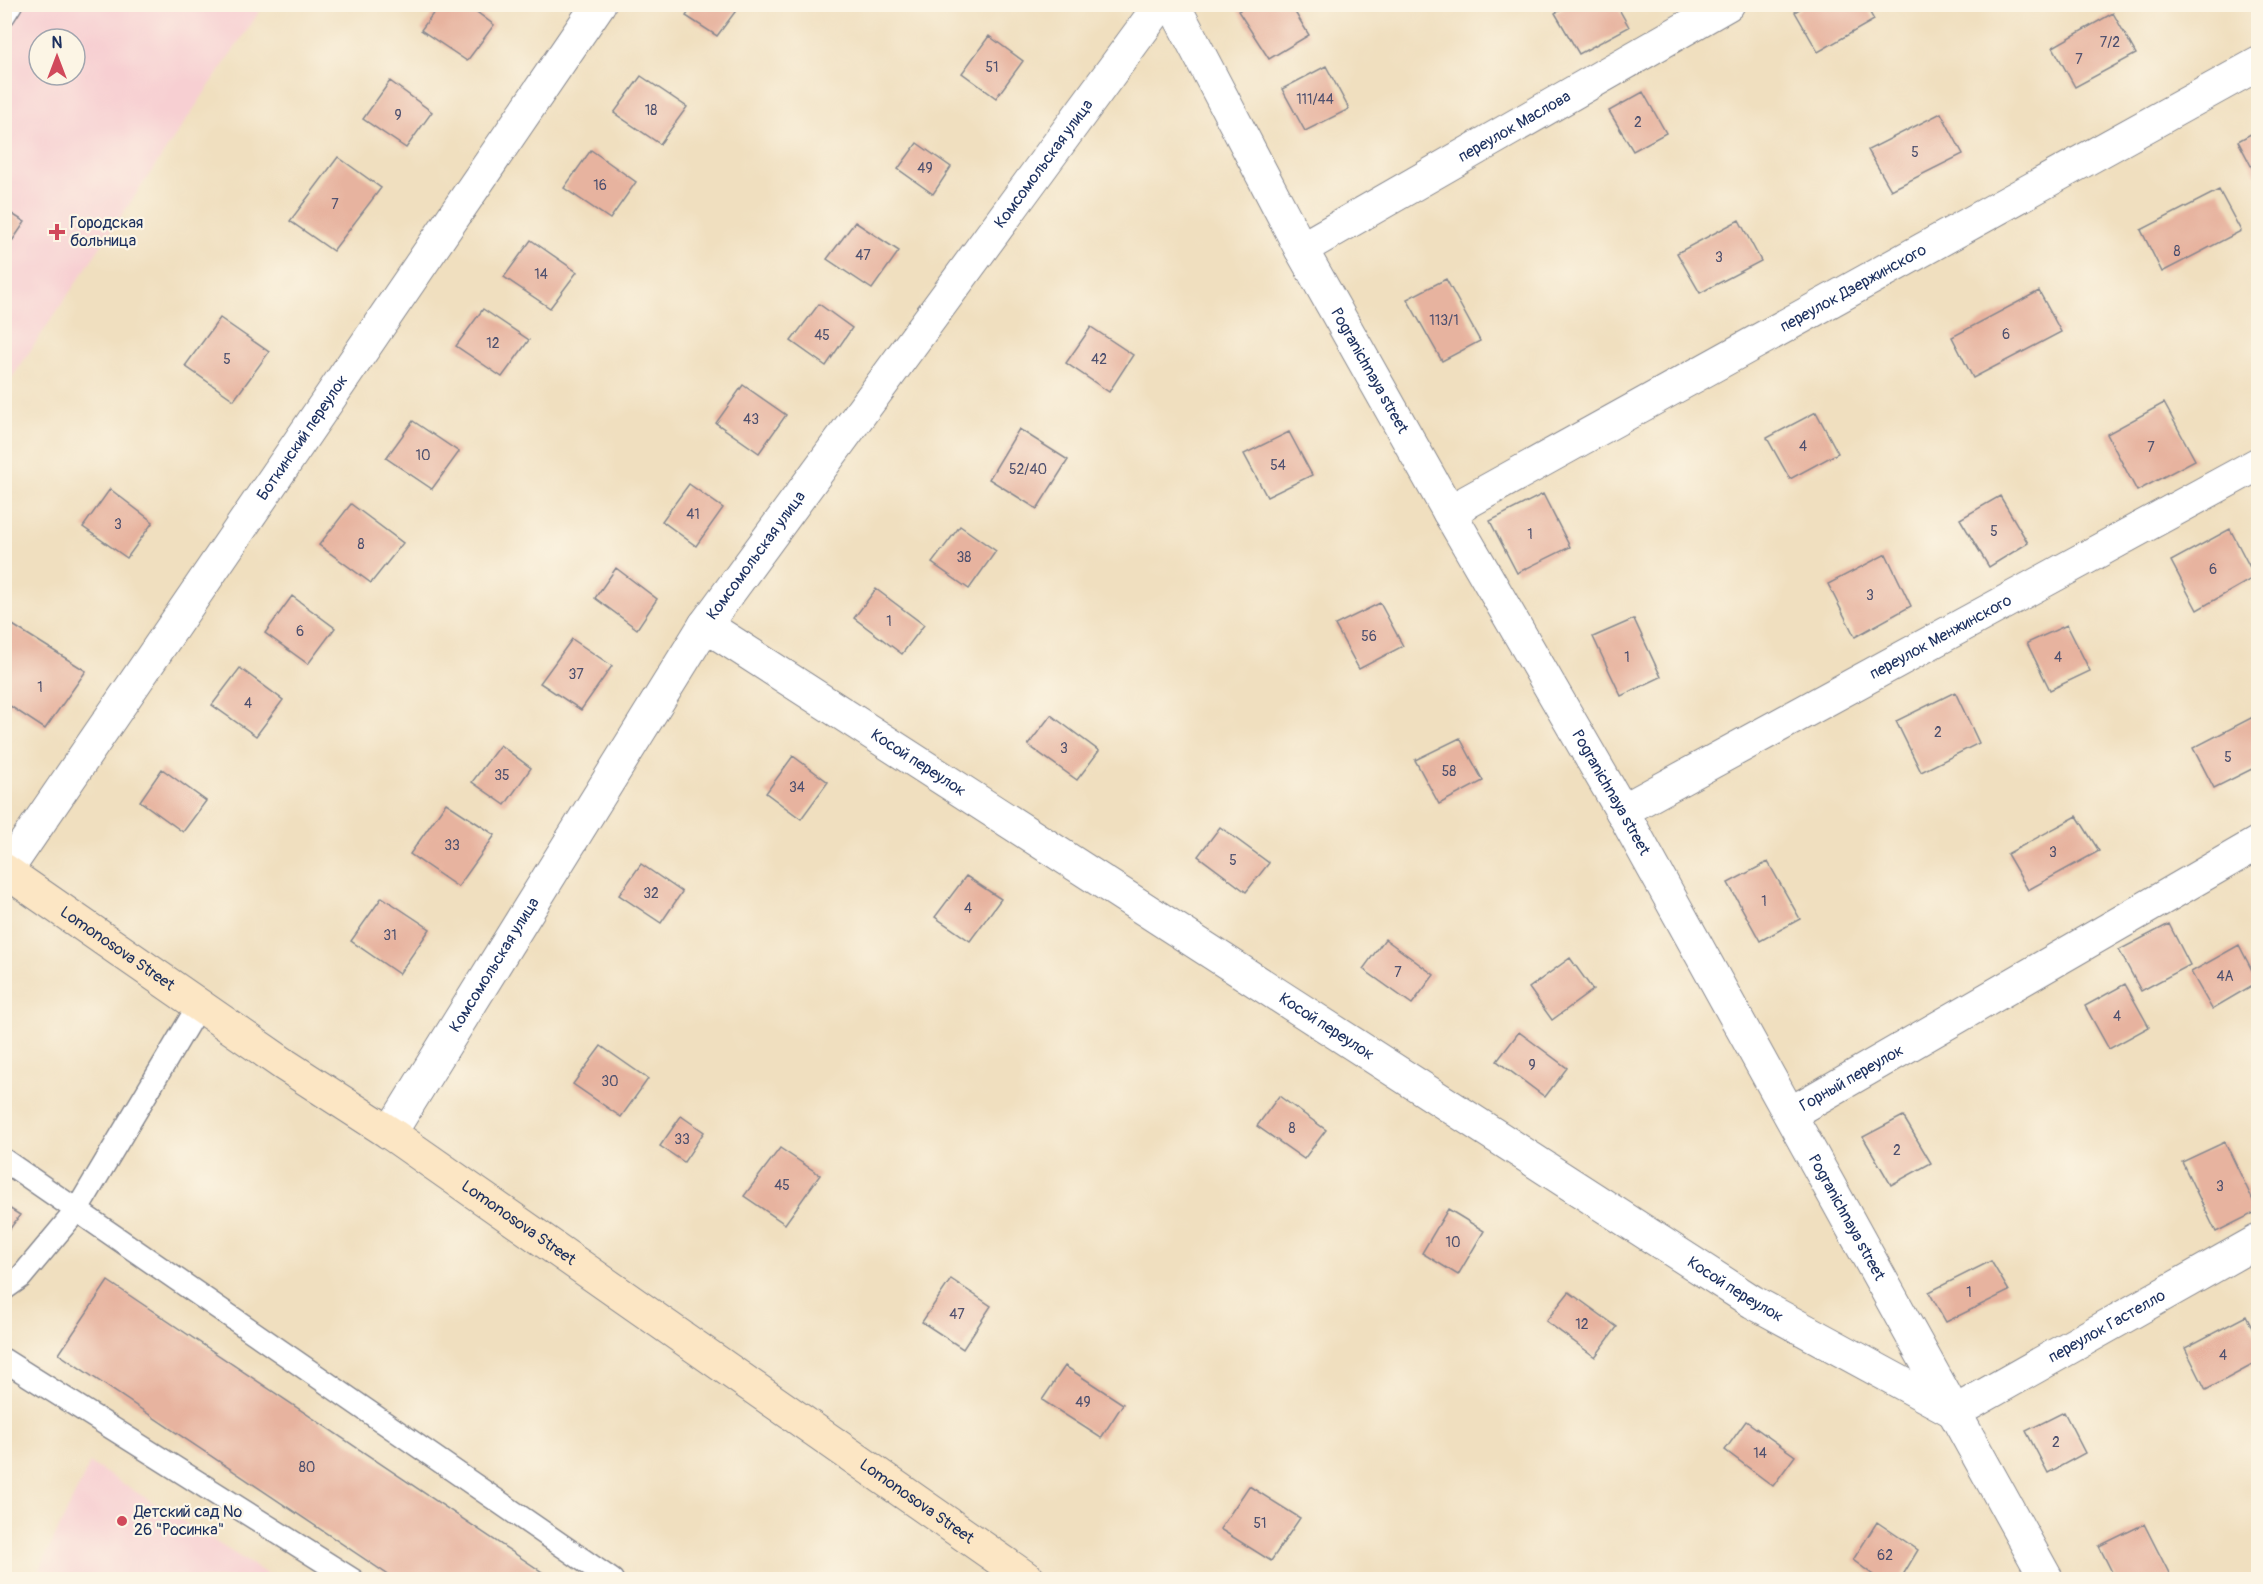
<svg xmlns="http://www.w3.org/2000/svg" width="2263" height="1584" font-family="Pangolin,sans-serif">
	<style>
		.built { fill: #f7cfd2; fill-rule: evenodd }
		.building { fill: #e7b39f }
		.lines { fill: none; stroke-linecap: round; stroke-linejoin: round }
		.lane-casing { stroke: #86878e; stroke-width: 25 }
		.street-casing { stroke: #86878e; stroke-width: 35 }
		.secondary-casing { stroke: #86878e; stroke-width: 35 }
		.lane { stroke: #fff; stroke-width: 22 }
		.street { stroke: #fff; stroke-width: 33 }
		.secondary { stroke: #fce6c4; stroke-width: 33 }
		.poi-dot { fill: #d1495b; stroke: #fcf5e5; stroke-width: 2 }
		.labels { text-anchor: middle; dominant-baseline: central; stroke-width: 4.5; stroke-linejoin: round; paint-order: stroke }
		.number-label { font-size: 14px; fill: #4e506e }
		.street-label { font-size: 16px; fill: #1b2f5e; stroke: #fcf5e5 }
		.poi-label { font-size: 16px; fill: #1b2f5e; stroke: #fcf5e5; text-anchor: start }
	</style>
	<rect width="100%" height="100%" fill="#fcf5e5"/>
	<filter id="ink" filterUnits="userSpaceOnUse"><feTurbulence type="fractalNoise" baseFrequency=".0167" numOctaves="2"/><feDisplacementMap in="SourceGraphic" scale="12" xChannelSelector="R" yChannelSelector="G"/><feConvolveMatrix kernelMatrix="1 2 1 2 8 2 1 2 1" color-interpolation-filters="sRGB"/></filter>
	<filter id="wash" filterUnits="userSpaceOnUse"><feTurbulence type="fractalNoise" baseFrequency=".008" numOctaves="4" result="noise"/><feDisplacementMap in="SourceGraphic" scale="24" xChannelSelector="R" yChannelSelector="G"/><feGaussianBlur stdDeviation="1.35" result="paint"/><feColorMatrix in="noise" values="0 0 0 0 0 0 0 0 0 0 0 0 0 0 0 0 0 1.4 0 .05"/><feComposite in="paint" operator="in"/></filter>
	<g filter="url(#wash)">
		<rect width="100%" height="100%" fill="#f0dfbf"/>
		<!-- built -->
		<path class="built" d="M5,5h259l-259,383zM39,39h36v36h-36z
			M90,1463l185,116h-240z"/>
		<g id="blocks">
			<!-- building -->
			<path class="building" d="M440,4h26l28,21 -27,36 -46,-31z
				M694,4h47l-24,32 -31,-20z
				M1249,4h41l19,31 -40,24 -31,-48z
				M1572,4h44l13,23 -50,27 -24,-41z
				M1807,4h58l9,16 -56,32 -23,-40z
				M2113,13l23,41 -61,33 -22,-40z
				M989,36l34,25 -27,37 -34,-25z
				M1326,66l23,43 -44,22 -23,-42z
				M641,76l46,31 -27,37 -46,-31z
				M390,81l42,31 -26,36 -43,-29z
				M1643,92l23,41 -33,18 -24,-40z
				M1941,113l22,41 -72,36 -23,-40z
				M2258,130v49l-20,-38z
				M917,143l34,24 -18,27 -35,-25z
				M591,150l45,32 -26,37 -46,-31z
				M338,157l43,31 -48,63 -43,-30z
				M2219,190l22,41 -79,41 -21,-42z
				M4,209l21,13 -21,31z
				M1739,220l22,41 -61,32 -23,-40z
				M855,222l44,29 -27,38 -45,-30z
				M531,240l46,32 -27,36 -46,-31z
				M1446,279l34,62 -38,20 -35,-62z
				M2039,291l22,41 -88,46 -21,-41z
				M819,304l33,24 -26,38 -35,-25z
				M483,309l46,31 -27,37 -46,-31z
				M220,318l49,34 -35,48 -49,-34z
				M1091,327l42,28 -24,37 -43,-29z
				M743,385l43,30 -27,38 -43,-30z
				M2164,403l31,57 -58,31 -30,-57z
				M1816,412l22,41 -48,26 -23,-41z
				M413,421l46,31 -27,37 -46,-31z
				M1019,429l49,31 -31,49 -48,-30z
				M1289,432l23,43 -45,22 -23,-43z
				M689,484l34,24 -27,38 -34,-25z
				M110,489l43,33 -26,36 -44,-31z
				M1543,494l27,53 -53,26 -27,-52z
				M2000,496l28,47 -39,24 -29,-48z
				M351,504l52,39 -32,40 -52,-38z
				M960,526l36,25 -27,38 -37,-26z
				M2230,529l25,48 -58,33 -26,-49z
				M1886,554l25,52 -56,31 -27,-53z
				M616,568l41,31 -20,30 -42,-31z
				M876,589l48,36 -22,29 -48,-36z
				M292,596l43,32 -27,36 -43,-31z
				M1380,603l23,43 -44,23 -24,-44z
				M1634,619l27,58 -40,19 -28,-59z
				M8,622l78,49 -41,58 -41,-27v-75z
				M2067,625l23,46 -40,19 -23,-47z
				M572,639l40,27 -31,44 -41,-27z
				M240,668l43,32 -27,36 -44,-31z
				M1955,692l24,51 -58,29 -25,-51z
				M1051,715l48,36 -22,29 -49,-35z
				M2253,717l5,11v38l-44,22 -21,-40z
				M1460,738l23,43 -44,23 -24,-44z
				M500,745l31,23 -26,37 -33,-23z
				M793,756l35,26 -27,37 -35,-26z
				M162,769l44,32 -23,31 -43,-31z
				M446,803l49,32 -37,52 -48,-33z
				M2077,816l22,35 -71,39 -21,-36z
				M1220,827l49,36 -23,29 -48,-36z
				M1768,862l32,57 -40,22 -32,-58z
				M641,864l41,28 -21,31 -42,-28z
				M966,876l35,23 -31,42 -35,-24z
				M382,897l48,32 -31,45 -48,-33z
				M2169,924l21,41 -49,26 -22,-41z
				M1385,939l49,36 -22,29 -49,-35z
				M2239,945l19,37 -46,27 -21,-37z
				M1570,958l23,32 -41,30 -23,-32z
				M2125,984l24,43 -40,22 -24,-43z
				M1519,1032l48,36 -22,29 -48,-36z
				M601,1046l47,33 -27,38 -48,-33z
				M1279,1096l47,34 -22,29 -47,-33z
				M681,1116l23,16 -20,30 -24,-16z
				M1903,1116l28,47 -40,22 -28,-48z
				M2225,1142l33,69 -42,21 -34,-70z
				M780,1148l40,27 -35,49 -41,-28z
				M4,1205l16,10 -16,22z
				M1448,1209l36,22 -26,44 -36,-22z
				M1991,1261l18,30 -63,31 -17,-30z
				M951,1279l40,27 -28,43 -41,-27z
				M108,1281l446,299h-158l-337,-226z
				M1569,1292l48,35 -22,30 -49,-36z
				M2246,1316l12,24v22l-52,28 -21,-42z
				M1065,1366l58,38 -22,34 -59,-38z
				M2064,1412l21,41 -37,20 -22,-42z
				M1746,1421l49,35 -22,30 -48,-36z
				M1249,1486l51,32 -29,43 -51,-32z
				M1877,1522l41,28 -18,30h-20l-27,-20z
				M2144,1524l27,53 -6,3h-49l-17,-34z"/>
		</g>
	</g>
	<g filter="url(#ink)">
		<use href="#blocks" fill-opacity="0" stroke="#86878e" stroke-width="1.5"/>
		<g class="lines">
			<!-- lane casing -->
			<g class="lane-casing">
				<path id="lane" d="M4,15l7,-11
					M4,1160l608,420
					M4,1289l17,-12 56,-67 122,-205
					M4,1360l349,220"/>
			</g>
			<!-- street casing -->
			<g class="street-casing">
				<g id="street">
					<path id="s1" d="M1173,4l128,245 148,263 173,299 425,769"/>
					<path id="s2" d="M1301,249l427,-245"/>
					<path id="s3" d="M1449,512l809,-448"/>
					<path id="s4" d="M705,625l1048,677 202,110 303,-171"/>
					<path id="s5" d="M1622,811l636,-347"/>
					<path id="s6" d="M6,871l593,-867"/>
					<path id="s7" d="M1791,1113l467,-270"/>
					<path id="s8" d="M390,1133l315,-508 456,-621"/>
				</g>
			</g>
			<!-- secondary casing -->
			<g class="secondary-casing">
				<g id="secondary">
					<path id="s9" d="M4,870l281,195 105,68 639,447"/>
				</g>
			</g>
			<!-- lane -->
			<use href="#lane" class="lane"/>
			<!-- street -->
			<use href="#street" class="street"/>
			<!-- secondary -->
			<use href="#secondary" class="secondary"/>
		</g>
	</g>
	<!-- markers -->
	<g class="poi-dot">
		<path d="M54 223h6v6h6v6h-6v6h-6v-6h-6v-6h6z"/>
		<circle cx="122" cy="1521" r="6"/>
	</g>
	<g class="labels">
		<!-- number labels -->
		<g class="number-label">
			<text x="2110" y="42">7/2</text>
			<text x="2079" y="59">7</text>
			<text x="992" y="67">51</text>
			<text x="1315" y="99">111/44</text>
			<text x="651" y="110">18</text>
			<text x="398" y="115">9</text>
			<text x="1638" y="122">2</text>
			<text x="1915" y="152">5</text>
			<text x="925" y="168">49</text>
			<text x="600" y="185">16</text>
			<text x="335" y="204">7</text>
			<text x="2177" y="251">8</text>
			<text x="863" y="255">47</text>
			<text x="1719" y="257">3</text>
			<text x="541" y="274">14</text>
			<text x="1444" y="320">113/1</text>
			<text x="2006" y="334">6</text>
			<text x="822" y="335">45</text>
			<text x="493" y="343">12</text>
			<text x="227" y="359">5</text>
			<text x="1099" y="359">42</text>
			<text x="751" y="419">43</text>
			<text x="1803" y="446">4</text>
			<text x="2151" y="447">7</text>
			<text x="423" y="455">10</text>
			<text x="1278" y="465">54</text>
			<text x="1028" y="469">52/40</text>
			<text x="693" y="514">41</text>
			<text x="118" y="524">3</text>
			<text x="1994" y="531">5</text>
			<text x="1530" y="534">1</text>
			<text x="361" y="544">8</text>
			<text x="964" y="557">38</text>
			<text x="2213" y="569">6</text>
			<text x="1870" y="595">3</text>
			<text x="889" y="621">1</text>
			<text x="300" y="631">6</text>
			<text x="1369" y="636">56</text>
			<text x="1627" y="657">1</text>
			<text x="2058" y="657">4</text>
			<text x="576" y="674">37</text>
			<text x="40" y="687">1</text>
			<text x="248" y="703">4</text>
			<text x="1938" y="732">2</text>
			<text x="1064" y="748">3</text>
			<text x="2228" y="757">5</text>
			<text x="1449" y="771">58</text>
			<text x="502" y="775">35</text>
			<text x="797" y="787">34</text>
			<text x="452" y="845">33</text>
			<text x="2053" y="852">3</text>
			<text x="1233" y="860">5</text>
			<text x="651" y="893">32</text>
			<text x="1764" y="901">1</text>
			<text x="968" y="908">4</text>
			<text x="390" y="935">31</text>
			<text x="1398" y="972">7</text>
			<text x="2225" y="976">4А</text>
			<text x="2117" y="1016">4</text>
			<text x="1532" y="1065">9</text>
			<text x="610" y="1081">30</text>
			<text x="1292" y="1128">8</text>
			<text x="682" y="1139">33</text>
			<text x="1897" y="1150">2</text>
			<text x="782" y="1185">45</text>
			<text x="2220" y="1186">3</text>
			<text x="1453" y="1242">10</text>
			<text x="1969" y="1292">1</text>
			<text x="957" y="1314">47</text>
			<text x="1582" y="1324">12</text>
			<text x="2223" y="1355">4</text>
			<text x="1083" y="1402">49</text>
			<text x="2056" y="1442">2</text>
			<text x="1760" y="1453">14</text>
			<text x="307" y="1467">80</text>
			<text x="1260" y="1523">51</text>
			<text x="1885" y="1555">62</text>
		</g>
		<!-- street labels -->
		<g class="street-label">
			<text stroke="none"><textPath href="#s2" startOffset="246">переулок Маслова</textPath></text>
			<text stroke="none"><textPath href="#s8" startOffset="1170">Комсомольская улица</textPath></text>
			<text stroke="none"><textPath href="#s3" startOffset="462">переулок Дзержинского</textPath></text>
			<text stroke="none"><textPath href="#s1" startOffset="416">Pogranichnaya street</textPath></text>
			<text stroke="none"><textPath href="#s6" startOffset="525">Боткинский переулок</textPath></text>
			<text stroke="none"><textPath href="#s8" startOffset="684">Комсомольская улица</textPath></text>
			<text stroke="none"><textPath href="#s5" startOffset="363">переулок Менжинского</textPath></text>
			<text stroke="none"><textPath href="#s4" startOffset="254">Косой переулок</textPath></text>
			<text stroke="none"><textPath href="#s1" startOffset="902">Pogranichnaya street</textPath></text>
			<text stroke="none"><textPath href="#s9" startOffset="138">Lomonosova Street</textPath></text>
			<text stroke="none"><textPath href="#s8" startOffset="198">Комсомольская улица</textPath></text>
			<text stroke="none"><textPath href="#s4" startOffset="740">Косой переулок</textPath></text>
			<text stroke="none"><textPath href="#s7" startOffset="70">Горный переулок</textPath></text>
			<text stroke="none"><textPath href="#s1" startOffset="1388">Pogranichnaya street</textPath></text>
			<text stroke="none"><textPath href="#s9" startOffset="624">Lomonosova Street</textPath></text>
			<text stroke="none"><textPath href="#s4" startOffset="1226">Косой переулок</textPath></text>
			<text stroke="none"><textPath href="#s4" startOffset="1652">переулок Гастелло</textPath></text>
			<text stroke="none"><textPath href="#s9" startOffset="1110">Lomonosova Street</textPath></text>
		</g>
		<!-- poi labels -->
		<g class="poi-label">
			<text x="70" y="223">Городская<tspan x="70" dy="18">больница</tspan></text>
			<text x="134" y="1512">Детский сад №<tspan x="134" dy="18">26 "Росинка"</tspan></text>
		</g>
	</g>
	<!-- margin -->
	<rect width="2263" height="1584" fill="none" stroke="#fcf5e5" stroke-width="24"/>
	<!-- north arrow -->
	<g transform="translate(57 57)"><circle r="28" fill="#fcf5e5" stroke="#a2a6af" stroke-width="1.5"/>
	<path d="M0-4.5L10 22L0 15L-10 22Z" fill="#d1495b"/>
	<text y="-9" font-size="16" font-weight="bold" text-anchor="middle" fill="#1b2f5e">N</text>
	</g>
</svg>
